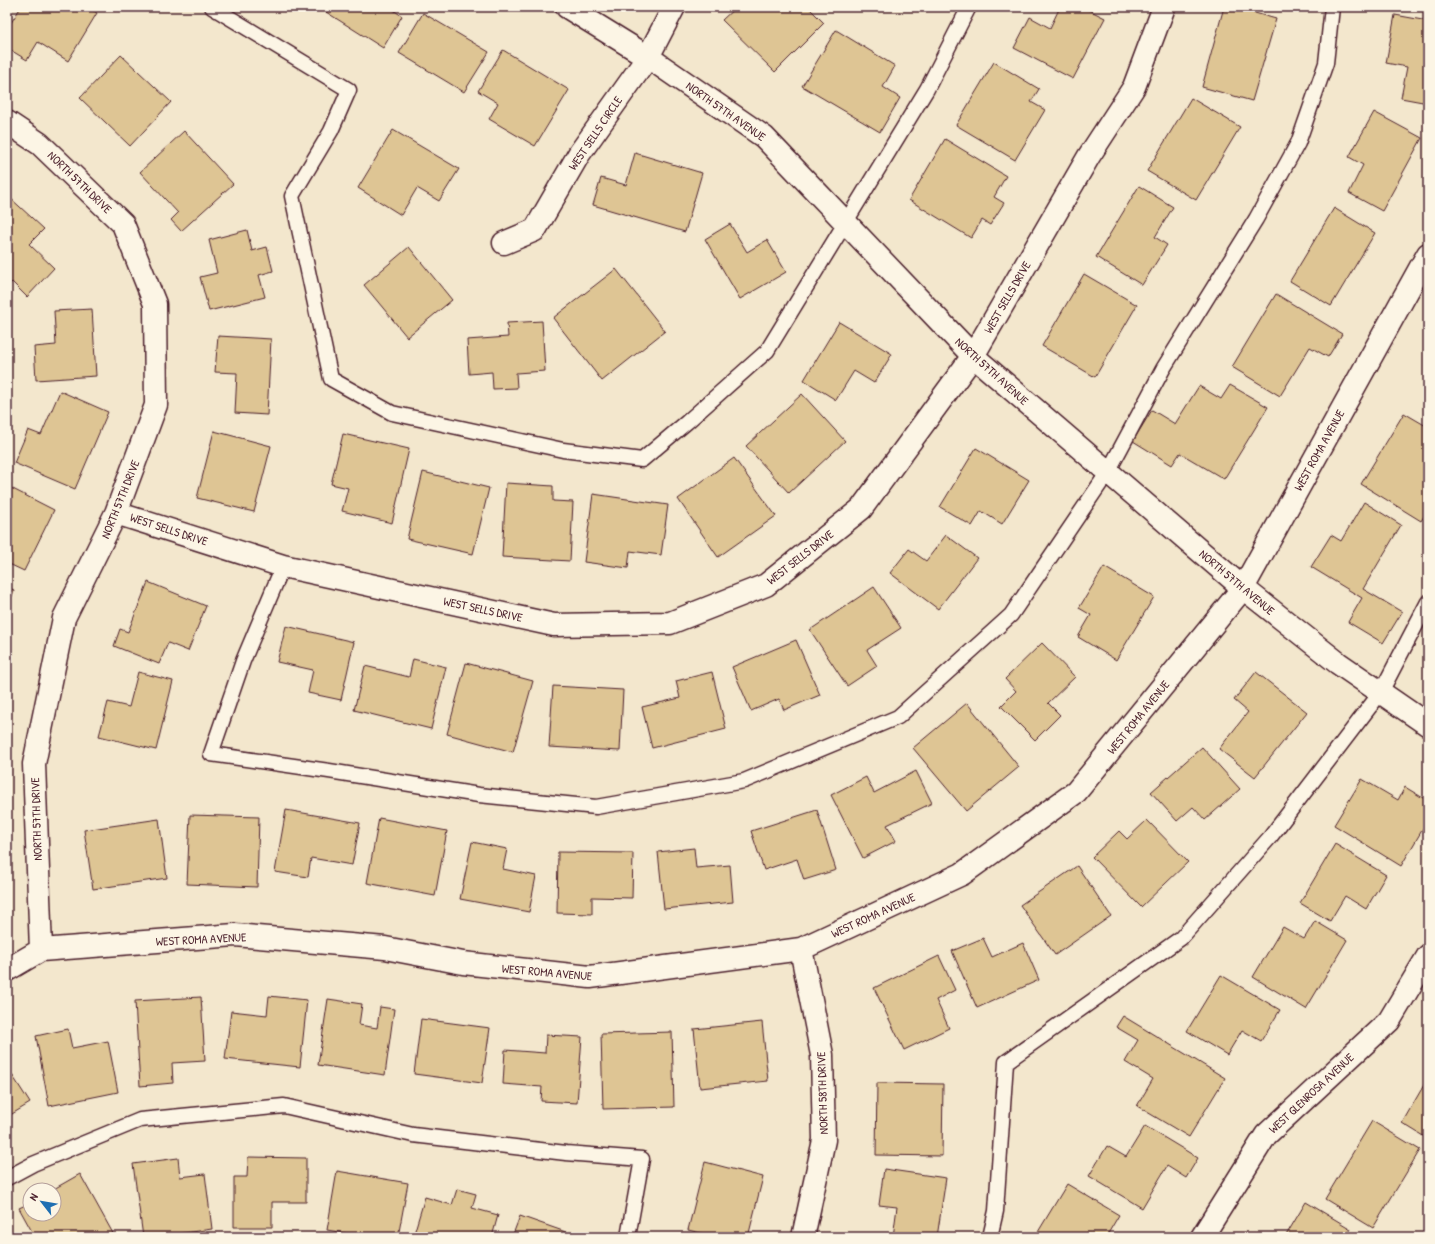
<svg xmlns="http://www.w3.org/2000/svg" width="1435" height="1244" font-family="'Patrick Hand',sans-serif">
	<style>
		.building { fill: #dec594; stroke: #4a1f2b }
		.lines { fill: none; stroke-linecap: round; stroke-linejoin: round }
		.service-casing { stroke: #4a1f2b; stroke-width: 17 }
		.minor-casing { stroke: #4a1f2b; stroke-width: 25 }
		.tertiary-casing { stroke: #4a1f2b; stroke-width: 25 }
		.service { stroke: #fcf5e5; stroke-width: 14 }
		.minor { stroke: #fcf5e5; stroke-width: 22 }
		.tertiary { stroke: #fcf5e5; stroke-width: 22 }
		.labels { text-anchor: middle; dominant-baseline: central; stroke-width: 4; stroke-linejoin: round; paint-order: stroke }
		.street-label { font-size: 12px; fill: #4a1f2b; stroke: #fcf5e5 }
	</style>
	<rect width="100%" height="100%" fill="#f3e7cd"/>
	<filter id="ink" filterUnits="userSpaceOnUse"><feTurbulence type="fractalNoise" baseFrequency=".025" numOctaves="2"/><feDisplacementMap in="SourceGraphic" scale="8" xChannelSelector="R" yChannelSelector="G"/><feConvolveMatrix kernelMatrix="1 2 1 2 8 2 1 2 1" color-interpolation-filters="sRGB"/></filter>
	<g filter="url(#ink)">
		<!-- building -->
		<path class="building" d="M21,7h66l10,6 -29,48 -30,-19 -11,18 -20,-12v-19z
			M329,7h60l13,9 -19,32 -57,-36z
			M736,7h72l16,16 -49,49 -53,-52z
			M1060,7h23l22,11 -32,61 -59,-31 16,-31 20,11z
			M1224,7h10l42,12 -24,82 -50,-14z
			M423,13l66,39 -25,40 -65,-39z
			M1395,15l33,6v82l-27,-5 6,-31 -21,-4z
			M836,30l59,36 -12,21 17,11 -20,34 -78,-46z
			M503,50l66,40 -34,56 -46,-27 9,-16 -20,-12z
			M121,55l50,47 -41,44 -50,-48z
			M994,62l45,27 -8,13 14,8 -30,50 -59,-35z
			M1191,98l49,29 -44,73 -49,-29z
			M1374,112l48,26 -40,73 -33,-18 14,-28 -14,-8z
			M393,130l66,39 -20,32 -22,-13 -16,27 -43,-27z
			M184,131l49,53 -52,47 -10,-11 7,-7 -38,-41z
			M945,139l61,37 -12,21 10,6 -14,22 -8,-5 -11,18 -62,-38z
			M635,153l67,20 -17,59 -92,-27 8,-27 25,7z
			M1139,186l34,21 -18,30 12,8 -25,40 -46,-28z
			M7,195l37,34 -15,15 25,24 -27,29 -15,-15 -5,5z
			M1334,208l41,25 -44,73 -41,-25z
			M730,224l17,28 20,-12 19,32 -46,27 -35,-60z
			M247,230l5,21 15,-4 6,24 -14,4 6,22 -56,14 -9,-34 17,-4 -8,-33z
			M409,247l43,53 -45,37 -43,-52z
			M616,269l49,62 -63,50 -49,-63z
			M1084,274l53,31 -42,72 -53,-31z
			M1276,294l66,40 -14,23 -18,-10 -30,49 -48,-29z
			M92,309l4,67 -60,4 -2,-33 22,-2 -2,-34z
			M542,321l3,50 -29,2 1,15 -24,1 -1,-17 -23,2 -2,-34 41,-3 -1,-14z
			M839,322l53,32 -18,29 -20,-12 -18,29 -32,-20z
			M218,336l53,3 -4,76 -32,-2 2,-40 -22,-1z
			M1230,385l38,22 -44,72 -44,-26 -8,12 -39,-24 19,-31 23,14 24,-38 22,13z
			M60,391l48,21 -33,77 -61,-26 14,-33 13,5z
			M802,394l43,47 -56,52 -43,-47z
			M1404,413l24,14v83l-7,11 -60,-37z
			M214,431l57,15 -17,66 -57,-14z
			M343,434l66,15 -17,74 -50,-12 6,-23 -17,-4z
			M976,448l53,32 -27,44 -21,-13 -9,15 -32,-19z
			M734,458l42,58 -58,41 -40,-58z
			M423,472l66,16 -16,66 -66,-15z
			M506,483l47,3v15l20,1 -3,59 -68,-4z
			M7,486l47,24 -30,61 -17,-8z
			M593,494l75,11 -7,50 -31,-4 -2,17 -44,-6z
			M1364,502l37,23 -38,64 39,23 -19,31 -35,-21 14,-24 -51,-31 20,-32 10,6z
			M946,535l31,23 -39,51 -48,-36 19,-24 17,12z
			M1104,567l50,30 -38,63 -38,-23 13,-22 -12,-7z
			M148,582l58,24 -18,45 -20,-8 -9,21 -45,-18 6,-17 8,3z
			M7,587l7,3 -7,21z
			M874,587l27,41 -34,22 10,16 -30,20 -37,-56z
			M286,626l68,16 -13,58 -33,-7 5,-23 -36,-8z
			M796,640l24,55 -36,15 -5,-11 -28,12 -19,-44z
			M1042,643l33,34 -27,26 12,12 -25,25 -34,-34 15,-15 -11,-12z
			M413,659l33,8 -15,62 -77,-19 11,-44 44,11z
			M466,663l67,18 -20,71 -66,-18z
			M138,672l35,9 -17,69 -57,-14 9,-34 21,5z
			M712,672l14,57 -74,19 -10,-41 38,-9 -4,-17z
			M1256,672l51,40 -52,65 -36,-28 29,-37 -14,-12z
			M553,686l70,4 -3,61 -71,-4z
			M967,703l52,64 -53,44 -53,-63z
			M1202,747l38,42 -35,31 -12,-13 -16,14 -26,-29z
			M916,771l16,32 -45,22 9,16 -33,17 -32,-63 35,-18 8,16z
			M1362,779l36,21 7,-13 23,14v19l-27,46 -67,-41z
			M286,810l74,13 -8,42 -41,-7 -3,19 -33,-5z
			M817,810l19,60 -32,10 -7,-21 -33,11 -13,-39z
			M190,815l69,2 -2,70 -70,-3z
			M379,818l68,13 -12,65 -68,-13z
			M159,819l8,59 -74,11 -9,-59z
			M1147,820l41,42 -47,45 -49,-50 27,-26 8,8z
			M472,842l35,7 -4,20 33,7 -7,36 -69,-13z
			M1335,844l51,31 -20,34 -21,-13 -15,25 -30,-18z
			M694,848l2,20 34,-3 3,37 -69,7 -6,-57z
			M558,852l75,1 -1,45 -40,-1v17l-35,-1z
			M1077,866l34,50 -56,39 -35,-50z
			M1315,921l32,19 -41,69 -53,-32 30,-50 21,12z
			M983,938l9,19 31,-14 16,37 -62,28 -25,-57z
			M939,956l16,34 -19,10 13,28 -45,22 -30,-62z
			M1221,975l59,35 -19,31 -19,-11 -15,25 -40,-24z
			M269,996l38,4 -7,67 -75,-8 6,-48 36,4z
			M201,997l4,64 -33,2 1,20 -33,3 -5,-85z
			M328,999l34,5 -3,21 18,3 3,-21 14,2 -9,66 -67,-10z
			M1123,1016l102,62 -36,59 -52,-31 16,-27 -28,-17 13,-22 -22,-13z
			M421,1019l69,9 -8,55 -68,-9z
			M762,1022l6,59 -68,7 -6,-59z
			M68,1029l4,19 36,-7 10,51 -69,14 -13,-70z
			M672,1032l2,75 -71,2 -2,-75z
			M546,1035l36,2 -5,66 -36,-2 1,-14 -39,-3 2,-34 40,3z
			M7,1067l23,36 -23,14z
			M1428,1078v61l-26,-16z
			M877,1083l66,1 -1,72 -66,-1z
			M1372,1121l48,29 -47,78 -48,-29z
			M1145,1126l53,32 -12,20 -19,-12 -25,42 -53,-32 18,-30 19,11z
			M248,1157l58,1v44h-34v25h-38v-50h13z
			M178,1158l2,19 25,-3 7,55 -56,8h-13l-10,-73z
			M705,1162l58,15 -15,60h-31l-29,-7z
			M884,1169l62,9 -9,59h-44l4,-30 -18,-2z
			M337,1171l71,12 -10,54h-31l-40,-7z
			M80,1174l35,63h-80l-16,-29 11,-5v11h24v-24h-2z
			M1067,1184l52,31 -13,22h-71z
			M457,1189l19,5 -4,14 26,7 -6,22h-79l12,-40 27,8z
			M1306,1202l45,27 -5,8h-61z
			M520,1216l60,21h-68z"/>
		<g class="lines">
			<!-- service casing -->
			<g class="service-casing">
				<path id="service" d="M212,7l137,83 -18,41 -39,65 39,183 61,34 171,37 79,10 45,-38 80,-71 160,-262 42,-82
					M283,566l-40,95 -32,93 118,17 150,24 117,12 148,-26 154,-64 113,-102 97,-143 55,-103 93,-150 42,-76 28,-80 6,-56
					M7,1178l26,-14 107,-44 144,-14 129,29 153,18 76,6 -14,78
					M990,1237l6,-26 10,-149 175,-124 90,-102 110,-144 47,-90"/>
			</g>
			<!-- minor casing -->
			<g class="minor-casing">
				<path id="minor" d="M7,122l33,22 83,80 32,80 1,101 -40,108 -52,105 -30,146 7,186
					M504,243l31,-13 44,-76 69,-97 26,-50
					M116,513l167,53 271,59 116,-2 96,-38 95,-76 112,-153 116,-200 45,-69 30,-80
					M801,949l21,106 2,85 -21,97
					M7,970l34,-20 194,-15 150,13 78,15 127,14 211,-28 161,-75 114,-82 167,-204 185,-334
					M1202,1237l64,-102 123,-114 39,-65"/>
			</g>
			<!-- tertiary casing -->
			<g class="tertiary-casing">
				<path id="tertiary" d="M567,7l81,50 116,80 209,219 270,232 95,75 90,62"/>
			</g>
			<!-- service -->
			<use href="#service" class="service"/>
			<!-- minor -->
			<use href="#minor" class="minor"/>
			<!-- tertiary -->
			<use href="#tertiary" class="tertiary"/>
		</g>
	</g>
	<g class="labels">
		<!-- street labels -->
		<g class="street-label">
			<text transform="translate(726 111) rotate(35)">NORTH 57TH AVENUE</text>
			<text transform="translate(595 133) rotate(-56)">WEST SELLS CIRCLE</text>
			<text transform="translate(80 182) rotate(44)">NORTH 57TH DRIVE</text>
			<text transform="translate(1007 297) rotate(-60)">WEST SELLS DRIVE</text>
			<text transform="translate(992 371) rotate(42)">NORTH 57TH AVENUE</text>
			<text transform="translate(1319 450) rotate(-61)">WEST ROMA AVENUE</text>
			<text transform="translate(120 499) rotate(-68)">NORTH 57TH DRIVE</text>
			<text transform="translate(169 529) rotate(18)">WEST SELLS DRIVE</text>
			<text transform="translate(800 557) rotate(-38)">WEST SELLS DRIVE</text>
			<text transform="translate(1237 582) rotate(40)">NORTH 57TH AVENUE</text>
			<text transform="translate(483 609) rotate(12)">WEST SELLS DRIVE</text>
			<text transform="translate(1138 717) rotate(-51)">WEST ROMA AVENUE</text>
			<text transform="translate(36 819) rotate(-92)">NORTH 57TH DRIVE</text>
			<text transform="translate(873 915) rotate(-25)">WEST ROMA AVENUE</text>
			<text transform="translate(201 939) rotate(-3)">WEST ROMA AVENUE</text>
			<text transform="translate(547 972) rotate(5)">WEST ROMA AVENUE</text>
			<text transform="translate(822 1093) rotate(-92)">NORTH 58TH DRIVE</text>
			<text transform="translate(1311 1093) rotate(-43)">WEST GLENROSA AVENUE</text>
		</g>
	</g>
	<!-- margin -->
	<rect width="1435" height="1244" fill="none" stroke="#fcf5e5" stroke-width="24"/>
	<rect x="12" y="12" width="1411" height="1220" fill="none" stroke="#4a1f2b" stroke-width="1.5" filter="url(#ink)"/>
	<!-- north arrow -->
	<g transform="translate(42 1202) rotate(301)"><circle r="19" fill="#fcf5e5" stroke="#b59f9b"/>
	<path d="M0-3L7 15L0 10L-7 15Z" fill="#1f6fb2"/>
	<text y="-6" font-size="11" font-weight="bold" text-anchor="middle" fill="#4a1f2b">N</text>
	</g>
</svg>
